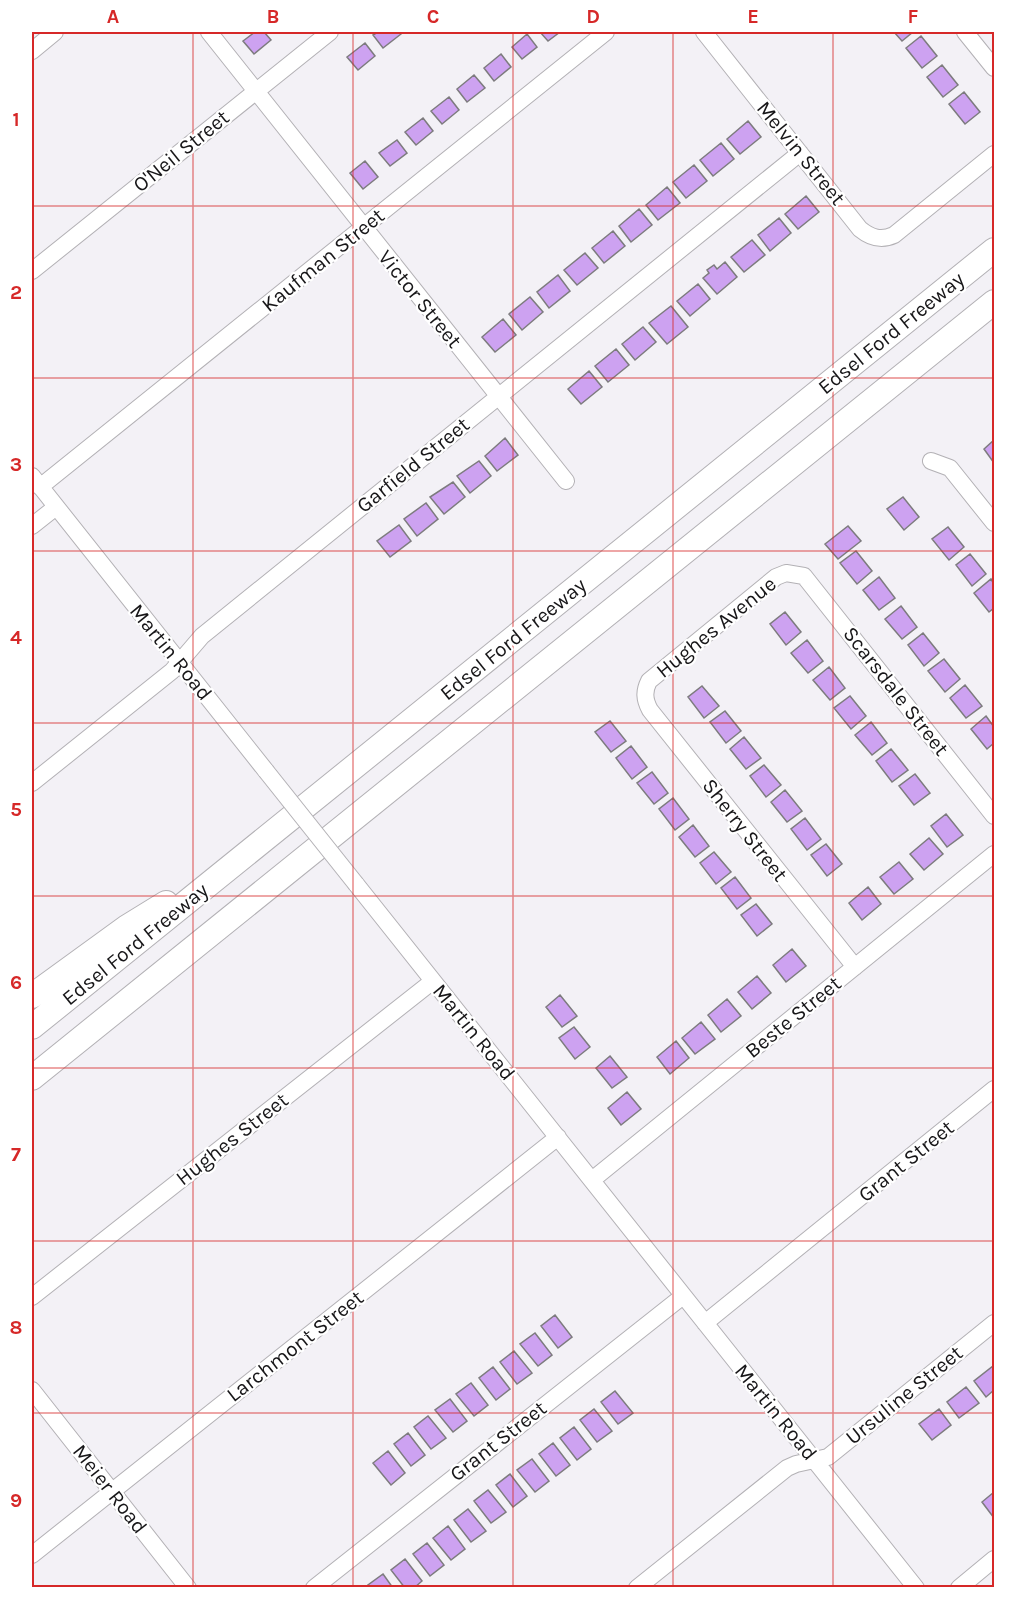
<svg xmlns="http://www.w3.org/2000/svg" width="1026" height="1619" font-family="Karla,sans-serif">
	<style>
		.building { fill: #cda2f1; stroke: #7d7b7e; stroke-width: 1.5 }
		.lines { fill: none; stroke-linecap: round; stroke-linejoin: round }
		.minor-casing { stroke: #b3b1b5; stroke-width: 18 }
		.highway-casing { stroke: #b3b1b5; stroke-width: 26 }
		.minor { stroke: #fff; stroke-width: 16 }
		.highway { stroke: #fff; stroke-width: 24 }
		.minor-bridge-casing { stroke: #b3b1b5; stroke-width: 18; stroke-linecap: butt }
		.minor-bridge { stroke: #fff; stroke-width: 16 }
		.grid { fill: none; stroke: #d62828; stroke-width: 1.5; stroke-opacity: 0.55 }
		.labels { text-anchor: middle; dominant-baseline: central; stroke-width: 4.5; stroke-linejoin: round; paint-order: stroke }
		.street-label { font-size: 21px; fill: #171618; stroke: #fff }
		.neatline { fill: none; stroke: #d62828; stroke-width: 2 }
		.grid-label { font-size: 20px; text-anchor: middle; font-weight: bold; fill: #d62828 }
	</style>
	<rect width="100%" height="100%" fill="#f3f1f6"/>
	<!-- building -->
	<path class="building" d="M255,32h9l7,8 -17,14 -11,-13z
		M378,32h21l2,2 -18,14 -10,-13z
		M540,32h20l-12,9z
		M894,32h19l-11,9z
		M527,34l10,13 -15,12 -10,-12z
		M921,36l16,20 -15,12 -16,-20z
		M365,43l10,13 -17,14 -11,-13z
		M501,54l10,13 -17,14 -10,-13z
		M942,65l16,20 -15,12 -16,-20z
		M474,75l11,13 -18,14 -10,-13z
		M964,92l16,20 -15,12 -16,-20z
		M449,97l10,13 -17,14 -11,-13z
		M423,118l10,13 -17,14 -11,-13z
		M748,121l13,16 -21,17 -13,-15z
		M397,140l10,13 -17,13 -11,-13z
		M721,143l13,16 -21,17 -13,-16z
		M365,161l13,16 -15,12 -13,-16z
		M694,165l13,16 -21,17 -13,-16z
		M667,187l13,16 -22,17 -12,-15z
		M806,196l13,16 -21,17 -13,-15z
		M639,209l13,16 -21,17 -12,-16z
		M779,218l12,15 -21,18 -12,-16z
		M613,231l12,15 -21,17 -12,-15z
		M752,240l13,15 -21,17 -13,-15z
		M585,253l13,15 -21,17 -13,-15z
		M725,262l12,15 -20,17 -14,-16 6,-5 -2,-3 7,-5 3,4z
		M558,275l12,16 -21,17 -12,-16z
		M698,284l12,15 -20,17 -13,-15z
		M530,297l13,15 -21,18 -13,-16z
		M671,306l17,21 -21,17 -18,-21z
		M503,319l13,16 -21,17 -13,-15z
		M643,327l13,15 -21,18 -13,-16z
		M616,349l13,16 -21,17 -13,-16z
		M589,371l13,16 -21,17 -13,-15z
		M505,438l13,17 -21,16 -12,-15z
		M994,440v23l-10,-14z
		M479,461l12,15 -21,17 -13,-17z
		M453,482l12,15 -21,17 -14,-17z
		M903,497l16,20 -15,13 -17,-21z
		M426,503l12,16 -21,17 -13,-17z
		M399,525l12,16 -21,16 -13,-16z
		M848,526l13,15 -23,18 -13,-15z
		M948,527l16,20 -15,13 -17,-21z
		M856,551l16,20 -15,13 -17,-21z
		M970,554l16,20 -14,12 -16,-21z
		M879,577l16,21 -16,12 -16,-20z
		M991,579l3,5v24l-5,4 -15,-19z
		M901,606l16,21 -15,12 -17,-20z
		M785,612l16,20 -15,13 -16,-21z
		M923,633l16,20 -15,13 -16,-21z
		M807,640l16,21 -15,12 -17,-20z
		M944,659l16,20 -15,13 -17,-21z
		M829,667l16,21 -15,12 -17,-20z
		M965,685l17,21 -16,12 -16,-20z
		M702,686l17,20 -15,12 -16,-21z
		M850,696l16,20 -15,13 -17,-21z
		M725,711l16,20 -15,12 -16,-21z
		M986,716l8,11v16l-7,6 -16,-20z
		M610,721l16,20 -15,11 -16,-20z
		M871,722l16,21 -15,12 -17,-20z
		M744,737l17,21 -15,11 -16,-20z
		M631,746l16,21 -15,12 -16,-21z
		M891,749l17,21 -16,12 -16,-21z
		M764,765l17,20 -15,12 -16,-21z
		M652,772l16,21 -14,11 -17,-21z
		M915,774l15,19 -16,12 -15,-19z
		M785,790l17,21 -15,11 -16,-20z
		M673,798l16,21 -14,11 -16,-21z
		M946,814l17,21 -16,12 -16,-21z
		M805,818l16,21 -14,11 -16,-21z
		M693,825l16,21 -14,11 -16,-20z
		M929,838l14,16 -19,16 -14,-16z
		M826,844l16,20 -15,12 -16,-21z
		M714,852l17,20 -15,12 -16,-21z
		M899,862l14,17 -19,15 -14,-17z
		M735,877l16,21 -14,11 -16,-21z
		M868,887l13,17 -19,16 -13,-17z
		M756,904l16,20 -15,12 -16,-21z
		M792,949l14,17 -20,16 -13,-17z
		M757,976l14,17 -19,16 -14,-17z
		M560,995l17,21 -15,11 -16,-20z
		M727,999l14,17 -20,16 -13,-17z
		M701,1022l14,17 -20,15 -13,-16z
		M574,1027l16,20 -15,12 -16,-21z
		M676,1041l13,17 -19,16 -13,-17z
		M610,1056l17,21 -15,11 -16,-20z
		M627,1092l14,17 -20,16 -13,-17z
		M555,1315l17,22 -14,11 -17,-22z
		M535,1333l17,22 -14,11 -18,-22z
		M514,1351l18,22 -15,11 -17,-22z
		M993,1366l1,24 -8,7 -12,-16z
		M493,1367l17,22 -14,11 -17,-22z
		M471,1383l17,22 -14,11 -18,-22z
		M966,1387l13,16 -20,15 -12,-16z
		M615,1391l18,22 -15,11 -17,-22z
		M450,1399l17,22 -14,11 -18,-22z
		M594,1409l18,22 -15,11 -17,-22z
		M939,1409l12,16 -19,15 -13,-16z
		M428,1416l18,22 -15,11 -17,-22z
		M574,1427l17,22 -14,11 -17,-22z
		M408,1433l17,22 -14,11 -17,-22z
		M553,1443l17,22 -14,11 -17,-22z
		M388,1451l17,22 -14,12 -18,-22z
		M532,1459l17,22 -14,11 -18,-22z
		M510,1474l17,22 -14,11 -17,-22z
		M488,1490l18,22 -15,11 -17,-22z
		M994,1492v26l-12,-16z
		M468,1509l18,22 -15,11 -17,-22z
		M448,1526l17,23 -14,11 -18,-22z
		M427,1543l17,22 -14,11 -17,-22z
		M405,1559l17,22 -8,7h-9l-14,-18z
		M383,1574l10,14h-23l-2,-3z"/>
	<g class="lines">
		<!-- minor casing -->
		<g class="minor-casing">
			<path id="minor" d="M209,32l357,449
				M704,32l156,197c11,9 21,12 34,6l100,-81
				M965,32l29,36
				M32,51l23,-19
				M32,271l298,-239
				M931,461l19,7 44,55
				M32,476l234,295
				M40,487l566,-455
				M32,526l24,-19
				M32,783l140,-112 30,-35 598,-483
				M356,884l560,704
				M855,967l-205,-257c-6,-11 -6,-19 -1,-29l127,-104 10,-4 18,3 190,240
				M592,1180l402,-326
				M32,1297l401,-316
				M705,1323l289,-234
				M32,1390l156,198
				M32,1555l526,-418
				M314,1588l369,-292
				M637,1588l150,-120 9,-4 32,-7 166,-134
				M959,1588l35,-29"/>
		</g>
		<!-- highway casing -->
		<g class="highway-casing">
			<path id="highway" d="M32,996l95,-69 39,-24
				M32,1027l962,-777
				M32,1078l962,-776"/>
		</g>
		<!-- minor -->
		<use href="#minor" class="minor"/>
		<!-- highway -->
		<use href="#highway" class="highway"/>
		<!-- minor-bridge casing -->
		<g class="minor-bridge-casing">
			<path id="minor-bridge" d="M266,771l90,113"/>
		</g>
		<!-- minor-bridge -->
		<use href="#minor-bridge" class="minor-bridge"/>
	</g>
	<!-- grid -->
	<path class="grid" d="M193,32v1556M353,32v1556M513,32v1556M673,32v1556M833,32v1556M32,206h962M32,378h962M32,551h962M32,723h962M32,896h962M32,1068h962M32,1241h962M32,1413h962"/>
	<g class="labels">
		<!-- street labels -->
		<g class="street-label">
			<text transform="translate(181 151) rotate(-39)">O'Neil Street</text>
			<text transform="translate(801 153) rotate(51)">Melvin Street</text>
			<text transform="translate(323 260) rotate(-39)">Kaufman Street</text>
			<text transform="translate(420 299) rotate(51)">Victor Street</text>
			<text transform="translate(891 333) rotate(-39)">Edsel Ford Freeway</text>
			<text transform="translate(413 465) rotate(-39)">Garfield Street</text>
			<text transform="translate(716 627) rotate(-39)">Hughes Avenue</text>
			<text transform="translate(513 639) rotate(-39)">Edsel Ford Freeway</text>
			<text transform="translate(171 652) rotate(51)">Martin Road</text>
			<text transform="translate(896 691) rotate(52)">Scarsdale Street</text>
			<text transform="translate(745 830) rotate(52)">Sherry Street</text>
			<text transform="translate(135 944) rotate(-39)">Edsel Ford Freeway</text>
			<text transform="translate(793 1017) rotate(-39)">Beste Street</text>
			<text transform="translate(474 1032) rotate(51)">Martin Road</text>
			<text transform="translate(232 1139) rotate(-38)">Hughes Street</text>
			<text transform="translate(906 1161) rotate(-39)">Grant Street</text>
			<text transform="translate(295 1346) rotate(-38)">Larchmont Street</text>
			<text transform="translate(904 1395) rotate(-39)">Ursuline Street</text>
			<text transform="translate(776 1412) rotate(51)">Martin Road</text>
			<text transform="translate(498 1441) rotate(-38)">Grant Street</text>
			<text transform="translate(110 1489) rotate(52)">Meier Road</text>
		</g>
	</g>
	<!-- border -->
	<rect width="1026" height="1619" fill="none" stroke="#ffffff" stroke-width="66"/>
	<rect x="33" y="33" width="960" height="1553" class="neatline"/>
	<g class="grid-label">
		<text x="113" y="23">A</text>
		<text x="273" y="23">B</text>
		<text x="433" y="23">C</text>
		<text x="593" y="23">D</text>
		<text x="753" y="23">E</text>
		<text x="913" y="23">F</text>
		<text x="16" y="126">1</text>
		<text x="16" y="299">2</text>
		<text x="16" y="471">3</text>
		<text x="16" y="644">4</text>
		<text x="16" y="816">5</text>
		<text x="16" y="989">6</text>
		<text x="16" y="1161">7</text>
		<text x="16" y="1334">8</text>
		<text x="16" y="1507">9</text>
	</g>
</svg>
